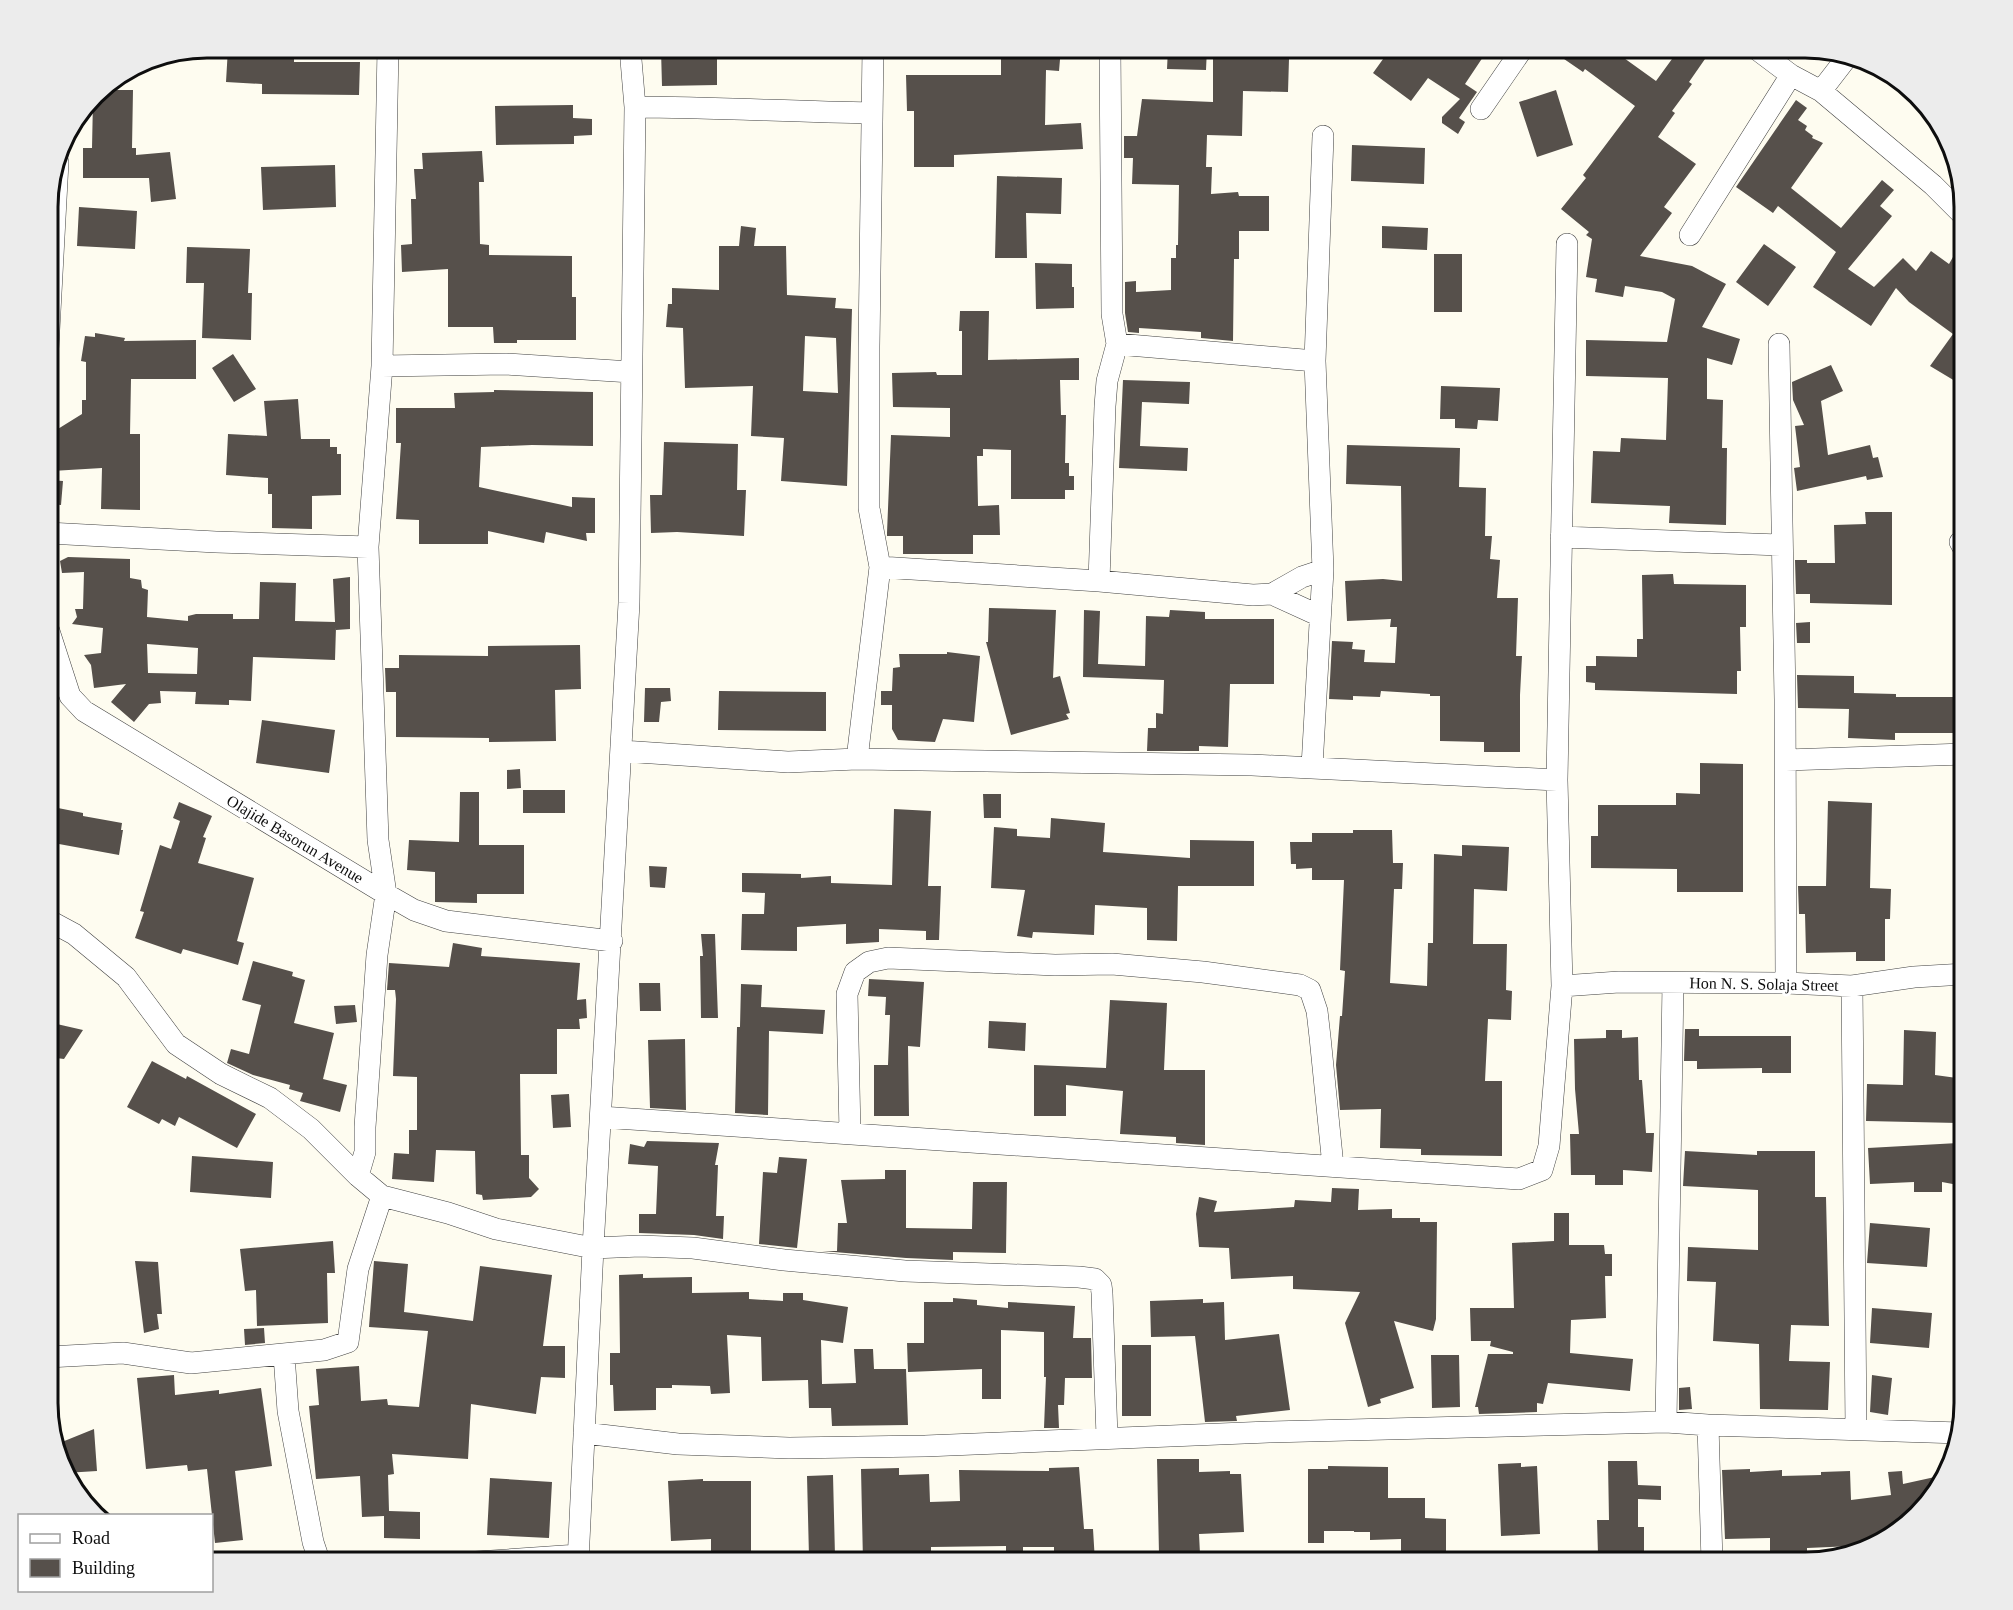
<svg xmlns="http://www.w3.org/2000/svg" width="2013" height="1610" font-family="'Times New Roman',serif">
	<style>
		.building { fill: #56504b; fill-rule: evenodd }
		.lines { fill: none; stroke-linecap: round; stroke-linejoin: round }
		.street-casing { stroke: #414141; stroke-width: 22 }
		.street { stroke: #fff; stroke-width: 21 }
		.labels { text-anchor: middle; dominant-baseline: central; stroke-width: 6; stroke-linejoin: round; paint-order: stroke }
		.street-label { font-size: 16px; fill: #0e0e0e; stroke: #fff }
		.rim { fill: none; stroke: #0e0e0e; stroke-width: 3 }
	</style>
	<rect width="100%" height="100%" fill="#fefcf0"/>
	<!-- building -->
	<path class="building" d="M228,48h66v14h66l-1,33 -97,-1v-10l-36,-2z
		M1001,48h60l-2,23 -13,-1 -1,55 36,-2 2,26 -129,6v12h-40v-56h-7l-1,-36h95z
		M1168,48h39l-1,22 -39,-1z
		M1391,48h18l13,9 6,-9h61l-24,36 12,8 -18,26 6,4 -7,12 -16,-11v-6l18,-18 -32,-21 -17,23 -38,-28z
		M1548,48h62l46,33 24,-33h10l15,11 -16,23 3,2 -20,27 3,2 -17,24 38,27 -32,43 8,6 -32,43 52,10 34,18 -24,43 38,12 -8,26 -25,-7v41l16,1 -1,48h5l-1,77 -57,-2 1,-17 -79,-3 2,-52 27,1 1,-14 45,2 2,-62 -82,-2v-36l81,2 8,-43 -13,-7 -37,-6 -2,11 -28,-5 2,-13 -11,-2 6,-38 -6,-4 3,-3 -28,-23 25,-31 -3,-3 52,-69 -50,-37 -2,3z
		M661,50h56v35l-55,1z
		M1213,58l76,1 -1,33 -45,-1 -1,45 -35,-1 -1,32h6l-1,27 27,-2 1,4h30v35h-30v28h-5l-1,82 -32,-3v-6l-62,-4v5l-11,-1 -3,-19v-31l11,-1v11l35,-2v-32h5v-13h2l1,-60 -47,-1 1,-26h-9v-22h13l5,-37 71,3z
		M101,90h32l-1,58h4v7l34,-3 6,47 -25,3 -2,-24h-66v-30h9l1,-48z
		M1556,90l17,55 -36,12 -18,-55z
		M1796,100l11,8 -9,12 9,6 -2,4 8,6 -1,2 11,5 -32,45 50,40 41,-48 12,10 -14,16 12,10 -44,53 26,18 29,-29 13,13 15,-20 18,13 4,-7 12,7v123l-35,-21 23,-32 -44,-32 -13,-14 -25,38 -58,-39 23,-35 -58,-46 -5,7 -37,-26z
		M573,105v13l19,1v16l-18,1v8l-78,1 -1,-39z
		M1352,145l73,3 -1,36 -73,-3z
		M482,151l2,31h-5l1,62 9,1v10l83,1v41h4v43h-59v3h-23l-1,-16h-45v-58l-46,3 -1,-27 11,-1 -1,-45h5l-2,-30h9l-1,-16z
		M335,165l1,42 -73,3 -2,-43z
		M997,176l65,2 -1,36 -35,-1 1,45h-32z
		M79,207l58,4 -2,38 -58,-3z
		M741,226l15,2 -2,18h32l1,49 49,3 -1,10 17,1 -5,177 -66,-5 3,-43 -33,-2 2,-50 -68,2 -2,-60 -17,-1 2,-23h4v-16l47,2v-44h20zM805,336l31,2 2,55 -35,-2z
		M1382,226l46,2 -1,22 -45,-2z
		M1764,244l32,23 -28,39 -32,-24z
		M187,247l63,2 -2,44h4l-1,47 -49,-2 2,-55h-18z
		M1434,254h28v58h-28z
		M1035,263l37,1v23h2v21l-38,1z
		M960,311h29l-1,49 91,-2v22h-19l1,35h5l-1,48h4v13h5v14h-9v9h-54v-49l-28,-1v7h-6l1,50 21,-1 1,30h-27v19h-70v-18h-16v-3l4,-98 59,2v-29l-57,-1 -1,-34 44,-1 1,3h25v-44h-3z
		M95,333l30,5 -1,3 72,-1v39h-65l-1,55h10v76l-39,-1 1,-41 -50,3 1,-39 29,-18v-14h4v-38l-5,-1 4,-25 10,1z
		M233,354l23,35 -22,13 -22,-34z
		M1831,365l12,26 -22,10 7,54 42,-10 3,13 5,-1 5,20 -16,3 -1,-4 -69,15 -3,-23 6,-1 -5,-41 9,-1 -11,-25 -1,-18z
		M1123,380l67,2 -1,22 -47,-2 -2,44 48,2 -1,23 -68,-3z
		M1441,386l59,2 -2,33 -20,-1 -1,9 -22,-1v-9h-15z
		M494,390l99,2v54l-61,-1 -51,2 -2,40 93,20v-10l23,1v35h-9l1,8 -41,-9 -2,11 -56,-12v13h-69v-24l-23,-1 5,-76h-5v-35h59l-1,-15 40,-1z
		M298,399l3,40h29v8h7v7h4v41l-29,1v33l-40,-1v-34h-4v-16l-42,-3 2,-41 39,2 -3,-35z
		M664,442l74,2 -1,46h9l-2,46 -67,-4 -26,1 -1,-38h12z
		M1347,445l113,3 -1,39 27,1 -1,48h7l-2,23 10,1 -3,38h21l-2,58h6l-2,39v57h-36v-10l-44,-1v-45h-10v-2l-49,-3 -1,6 -27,-1v4l-24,-1 3,-58 21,1 -1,7 13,1 -1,12 31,1 2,-36h-7l1,-8 -44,2 -2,-40 38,-2 19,2 -1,-95 -55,-2z
		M48,480l15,1 -2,24 -13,-1z
		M1865,512h27v93l-82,-2v-9h-14l-1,-34h12v3h28l-1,-38 32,-1z
		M68,557l62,2v19l11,2 1,8 6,2 -1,27 41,4v-5l8,-2h37v5h26l1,-37 36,1 -1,38 40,1 -2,-43 17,-2v52l-14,1v-3l-1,33 -82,-3 -2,44 -22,-1v5l-34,-1 1,-12 -36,-1 1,12 -12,1 -15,18 -23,-20 15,-18 -32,4 -3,-23 -7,-10 17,-2 2,-25 -31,-4 5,-7 -2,-8h8l1,-37 -22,1 -2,-12zM147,644l51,4 -1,26 -49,-1z
		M1673,574l1,10 72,1v42h-6l1,44h-4v23l-142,-4v-7l-9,-1v-16h10v-10l41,1v-18h6l-1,-64z
		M989,608l67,2 -3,68 7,-2 10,37 -4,1 3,5 -58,16 -25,-93h2z
		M1084,610l16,1 -2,53 47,2 1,-50 23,1 1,-7 35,2v7h69v65h-44l-2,63 -29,-1v5h-52l1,-23h8v-15l7,1 1,-34 -81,-3z
		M1810,622v21h-13l-1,-20z
		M580,645l1,44 -26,1 1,51 -67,1v-4l-93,-1v-45h-10l-1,-24h14v-13l89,1v-10z
		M947,652l33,4 -6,66 -31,-3 -8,23 -37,-2 -6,-11v-24h-11v-14h11l1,-23 7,-1 -1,-13h48z
		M1797,675l57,1v17l42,1v3h69v36h-70v7l-47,-2 1,-29 -51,-1z
		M645,688h25l1,13 -10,1 -2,20h-15z
		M719,691l107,1v39l-108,-1z
		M262,720l73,10 -6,43 -73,-10z
		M1700,763l43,1v128h-66v-23l-86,-1v-32h7v-31h78v-12l24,1z
		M520,769l1,19 -14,1v-19z
		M523,790h42v23h-42z
		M460,792h19v53h45v49h-47v9l-42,-1v-30l-28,-2 2,-30 50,2z
		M983,794h18v24h-17z
		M1828,801l44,2 -2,85 21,1 -1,30h-5v42h-29v-9l-50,1 -1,-39h-6l-1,-28h28z
		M179,802l33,14 -9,21 3,1 -8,25 56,15 -17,63 7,2 -6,22 -55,-16 -2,5 -46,-16 9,-26 -4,-1 20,-66 11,4 9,-28 -7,-3z
		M48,806l35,7v3l39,7 -1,7h2l-4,25 -71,-13z
		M894,809l37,2 -3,75h13l-2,54h-13v-9l-47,-2v13l-33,2v-20l-49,3v24l-56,-1 1,-36h22l1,-21 -23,-1v-19l59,1v4l30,-2v7l61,2z
		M1051,818l54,5 -2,29 87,6v-18l64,1v45h-76l-1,55 -30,-1v-32l-52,-3 -1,30 -61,-3 -1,6 -15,-2 8,-46 -34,-2 3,-61 23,2v7l33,2z
		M1353,830h39l1,33h10l-1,26h-8l-4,94 37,3 1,-43h5l1,-89 28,2v-11l47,2 -2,44 -33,-2 -1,55h34l-1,46 6,1 -1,29 -23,-1 -3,62h17v75l-81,-1v-6l-41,-1 1,-39 -41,1 -4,-45 4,-49h2l3,-45 -5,-1 4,-90h-32v-12l-16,1v-5h-5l-1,-22h22v-9h41z
		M649,866l18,1 -2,21 -15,-1z
		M701,934h14l3,84h-17l-1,-62h3z
		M453,943l29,5 -1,8 99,7 -3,37 9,-1 1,19 -8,1 1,10h-23v45h-37l1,81h8v23l10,11 -8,8 -48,3 -1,-5 -6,-1 -1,-43 -39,-1 -2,32 -42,-3 2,-26 15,1v-24h8v-53l-24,-1 3,-77 -1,-9h-8l2,-27 60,4z
		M253,961l40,11 -1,4 13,4 -11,43 40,10 -11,46 24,6 -7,27 -40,-11 3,-8 -14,-4 1,-4 -37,-10 -26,-12 4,-14 18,5 12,-49 -19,-5z
		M869,979l55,3 -4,65 -12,-1 1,70h-35v-51h14l2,-50h-5l1,-18 -18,-1z
		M639,983h21l1,28h-21z
		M741,984l21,1 -1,22 64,3 -2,24 -54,-3 -1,84 -33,-2 2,-86h3z
		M1110,1000l57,3 -3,67h41v75l-29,-2v-6l-56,-3 3,-43 -57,-6v31h-32v-51l72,3z
		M355,1005l2,17 -21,2 -2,-18z
		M989,1021l37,2 -1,28 -37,-3z
		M48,1022l35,8 -19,29 -16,-2z
		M1685,1029h14v7h92v37h-29v-5l-65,1v-8h-13z
		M1606,1030h16v8l16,-1 1,43h3l4,53h8l-2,39 -29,-2v15h-28v-10h-24l-1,-41h9l-4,-45 -1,-50 32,-1z
		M1904,1030l32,2 -1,43 22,3 1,45 -92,-2 1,-37 36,1z
		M685,1039l1,71 -36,-2 -2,-68z
		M152,1061l34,18 1,-3 69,38 -19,34 -58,-31 -4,9 -13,-7 -3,5 -32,-17z
		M569,1094l2,33 -18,1 -2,-33z
		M647,1141l72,2 -4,22h3l-2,51h8l-1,23 -29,-4 -55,-2v-19h17l2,-48 -30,-2 2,-20 14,3z
		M1958,1143v42l-16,-3v10h-28v-10l-44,2 -2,-36z
		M1685,1151l72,4v-4h58v46h11l3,129 -38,-1 -2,36 41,1 -2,48 -68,-1 -1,-65 -46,-3 3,-59 -29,-1 1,-34 70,3v-60l-75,-4z
		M192,1156l81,6 -2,36 -81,-6z
		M779,1157l28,2 -10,89 -38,-4 4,-72 14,1z
		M885,1170h21v58l66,1 1,-47h34l-1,71 -53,-1v8l-47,-2 -84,-7h15l1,-28h9l-6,-43 44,-1z
		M1332,1188l27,1 -1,21 34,-1v9h28v4h17l-1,97 -3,12 -39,-10 20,67 -34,11 1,4 -13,4 -23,-84 15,-31 -67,-3v-13l-62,3 -2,-31 -30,-1 -3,-33 3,-17 18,4 -3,11 80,-5 1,-7 36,2z
		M1554,1213h15v32h35l1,9h7v22h-7l1,42 -35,2 -1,33 63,6 -3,32 -82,-8 -5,21 -6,-1v9l-58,2 -1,-7h-3l13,-53h25v-2l-23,-6 1,-5h-20l-1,-33h44l-2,-65 42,-2z
		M1870,1223l60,5 -3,39 -60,-4z
		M333,1241l2,32h-8l1,50 -71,3 -1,-36 -11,1 -5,-42z
		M135,1261l23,1 4,52h-5l2,15 -15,4z
		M374,1261l34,3 -4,48 69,9 7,-55 72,9 -9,71h22v32l-24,-1 -5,37 -65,-10 -3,55 -76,-5 2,20 -6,1 1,36 31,1v27l-36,-1v-22l-22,1 -2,-41 -44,3 -7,-73 10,-1 -3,-36 43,-3 2,35 26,-2 1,6 31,2 9,-76 -59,-4z
		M643,1274v4l49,-1v16l57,-1v7l34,2v-8h20v7l45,7 -5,36 -22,-3 1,44 34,-1 -2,-34h19l1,20h32l2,56 -76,1 -1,-18h-22l-1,-28 -46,1 -1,-44 -34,-2 3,58 -19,1 -1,-8 -38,-1v3h-16v22l-42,1 -1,-26h-3v-32h10l-1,-78z
		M953,1298l24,2v5l31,3v-6l67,4 -2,32h18l1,40h-27l-1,27h-6l1,23h-15l2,-51h-2v-45l-43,-2v69h-19v-30l-74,3 -1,-29h17v-41h29z
		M1203,1299v4l21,-1 1,38 54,-6 11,76 -54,6 1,5 -32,1 -10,-86 -44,1 -1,-36z
		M1872,1308l60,5 -3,35 -59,-5z
		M264,1328l1,15 -20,2 -1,-16z
		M1122,1345h29v71h-29z
		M1431,1355h28l1,52 -28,1z
		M174,1375l1,20 44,-5v4l42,-6 11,78 -37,5 8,69 -28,3 -8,-74 -19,2 -1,-6 -41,4 -9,-91z
		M1872,1375l20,3 -4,37 -18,-3z
		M1690,1387l2,22 -13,1v-22z
		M94,1429l3,42 -32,2 -8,-29z
		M1157,1459h42v13l31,-1v3h11l3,58 -45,2 1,20h-41z
		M1608,1461h29l1,24 23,1v14l-23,-1v28h6v24l-46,3 -1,-34h12z
		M1521,1463v4l16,-1 3,68 -39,2 -3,-72z
		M1328,1466l60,1v31h37v20l21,1v32h-45v-12l-31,1v-8h-16v-1h-30v12h-16v-74h20z
		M1079,1467l5,62h9l2,33h-41v-15h-31v15h-17v-16l-75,1v15h-68l-2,-93 38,-1v7l30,-1 1,28 30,-1 -1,-31 90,1v-3z
		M1750,1469v3l32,-2v6l39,-1v-3l29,-1 1,29 40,-5 -3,-23 14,-1 1,13 41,-9 -18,32 -50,38 -69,3v14h-37v-24l-45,1 -3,-69z
		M833,1475l2,81 -26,1 -2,-81z
		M490,1478l62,4 -3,56 -62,-3z
		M703,1479v2h48v70h-40v-12l-40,2 -3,-60z"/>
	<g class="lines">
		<!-- street casing -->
		<g class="street-casing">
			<path id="street" d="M1110,48l2,266 5,30 198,17
				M1755,48l36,27 30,16 112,94 32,32
				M1821,91l27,-35
				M635,107c79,0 158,5 237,6
				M1481,109l42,-61
				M1690,235l101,-160
				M1779,344l6,355 1,284
				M48,349l10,-187
				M382,366l124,-2 125,8
				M48,533l168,9 152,5
				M1561,537l220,8
				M1960,542l5,9
				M880,567l219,14 154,14 19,-1 30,-17 21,-7
				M1099,581l6,-175 2,-25 10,-37
				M1272,594l48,22
				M48,628l22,68 14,15 302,183 28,16 32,11 166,20
				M622,751l166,11 69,-3 395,6 305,15
				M857,759l23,-192 -11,-59v-161l4,-299
				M1786,760l179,-6
				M1312,767l11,-197 -8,-209 8,-225
				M48,920l26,14 52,43 50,67 45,30 49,24 41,31 47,47 24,20 66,17 48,16 97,19 47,-2 53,2 91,12 121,11 174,6 16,2 6,6 1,8 5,144
				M1562,986l57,-4 167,1 66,3 62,-9 51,-3
				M1852,986l4,443
				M601,1117l918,62 23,-9 7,-24 13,-160 -5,-206 10,-536
				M850,1133l-3,-139 8,-22 14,-10 19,-4 167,7 57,-1 91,8 97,13 10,5 7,21 3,26 13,129
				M358,1176l7,-24v-25l12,-172 9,-61 -8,-54 -10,-293 14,-181 6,-318
				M284,1355l4,56 25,131 5,15 7,5
				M48,1357l75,-4 68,10 133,-13 24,-8 10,-73 24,-73
				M1666,1422l7,-439
				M1708,1425l4,137
				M584,1433l94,11 111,4 136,-2 344,-14 397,-10 42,3 252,8
				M476,1562l102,-7
				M578,1562l15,-314 36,-645 6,-496 -5,-59"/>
		</g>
		<!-- street -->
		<use href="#street" class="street"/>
	</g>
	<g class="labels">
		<!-- street labels -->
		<g class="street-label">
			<text transform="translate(295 839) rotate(31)">Olajide Basorun Avenue</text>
			<text transform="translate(1764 984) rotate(1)">Hon N. S. Solaja Street</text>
		</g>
	</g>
	<!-- crop -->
	<path d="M0 0H2013V1610H0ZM207 58H1805A149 149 0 0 1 1954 207V1403A149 149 0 0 1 1805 1552H207A149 149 0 0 1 58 1403V207A149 149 0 0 1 207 58Z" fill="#ececec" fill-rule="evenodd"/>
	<path class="rim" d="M207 58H1805A149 149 0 0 1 1954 207V1403A149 149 0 0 1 1805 1552H207A149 149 0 0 1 58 1403V207A149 149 0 0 1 207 58Z"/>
	<!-- legend -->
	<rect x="18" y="1514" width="195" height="78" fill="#ffffff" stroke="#9f9f9f" stroke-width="1.5"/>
	<rect x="30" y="1534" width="30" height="9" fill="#ffffff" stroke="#9f9f9f" stroke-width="1.5"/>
	<text x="72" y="1544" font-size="18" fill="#0e0e0e">Road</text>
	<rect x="30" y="1559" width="30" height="18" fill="#56504b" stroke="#9f9f9f" stroke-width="1.5"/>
	<text x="72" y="1574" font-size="18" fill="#0e0e0e">Building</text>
</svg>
